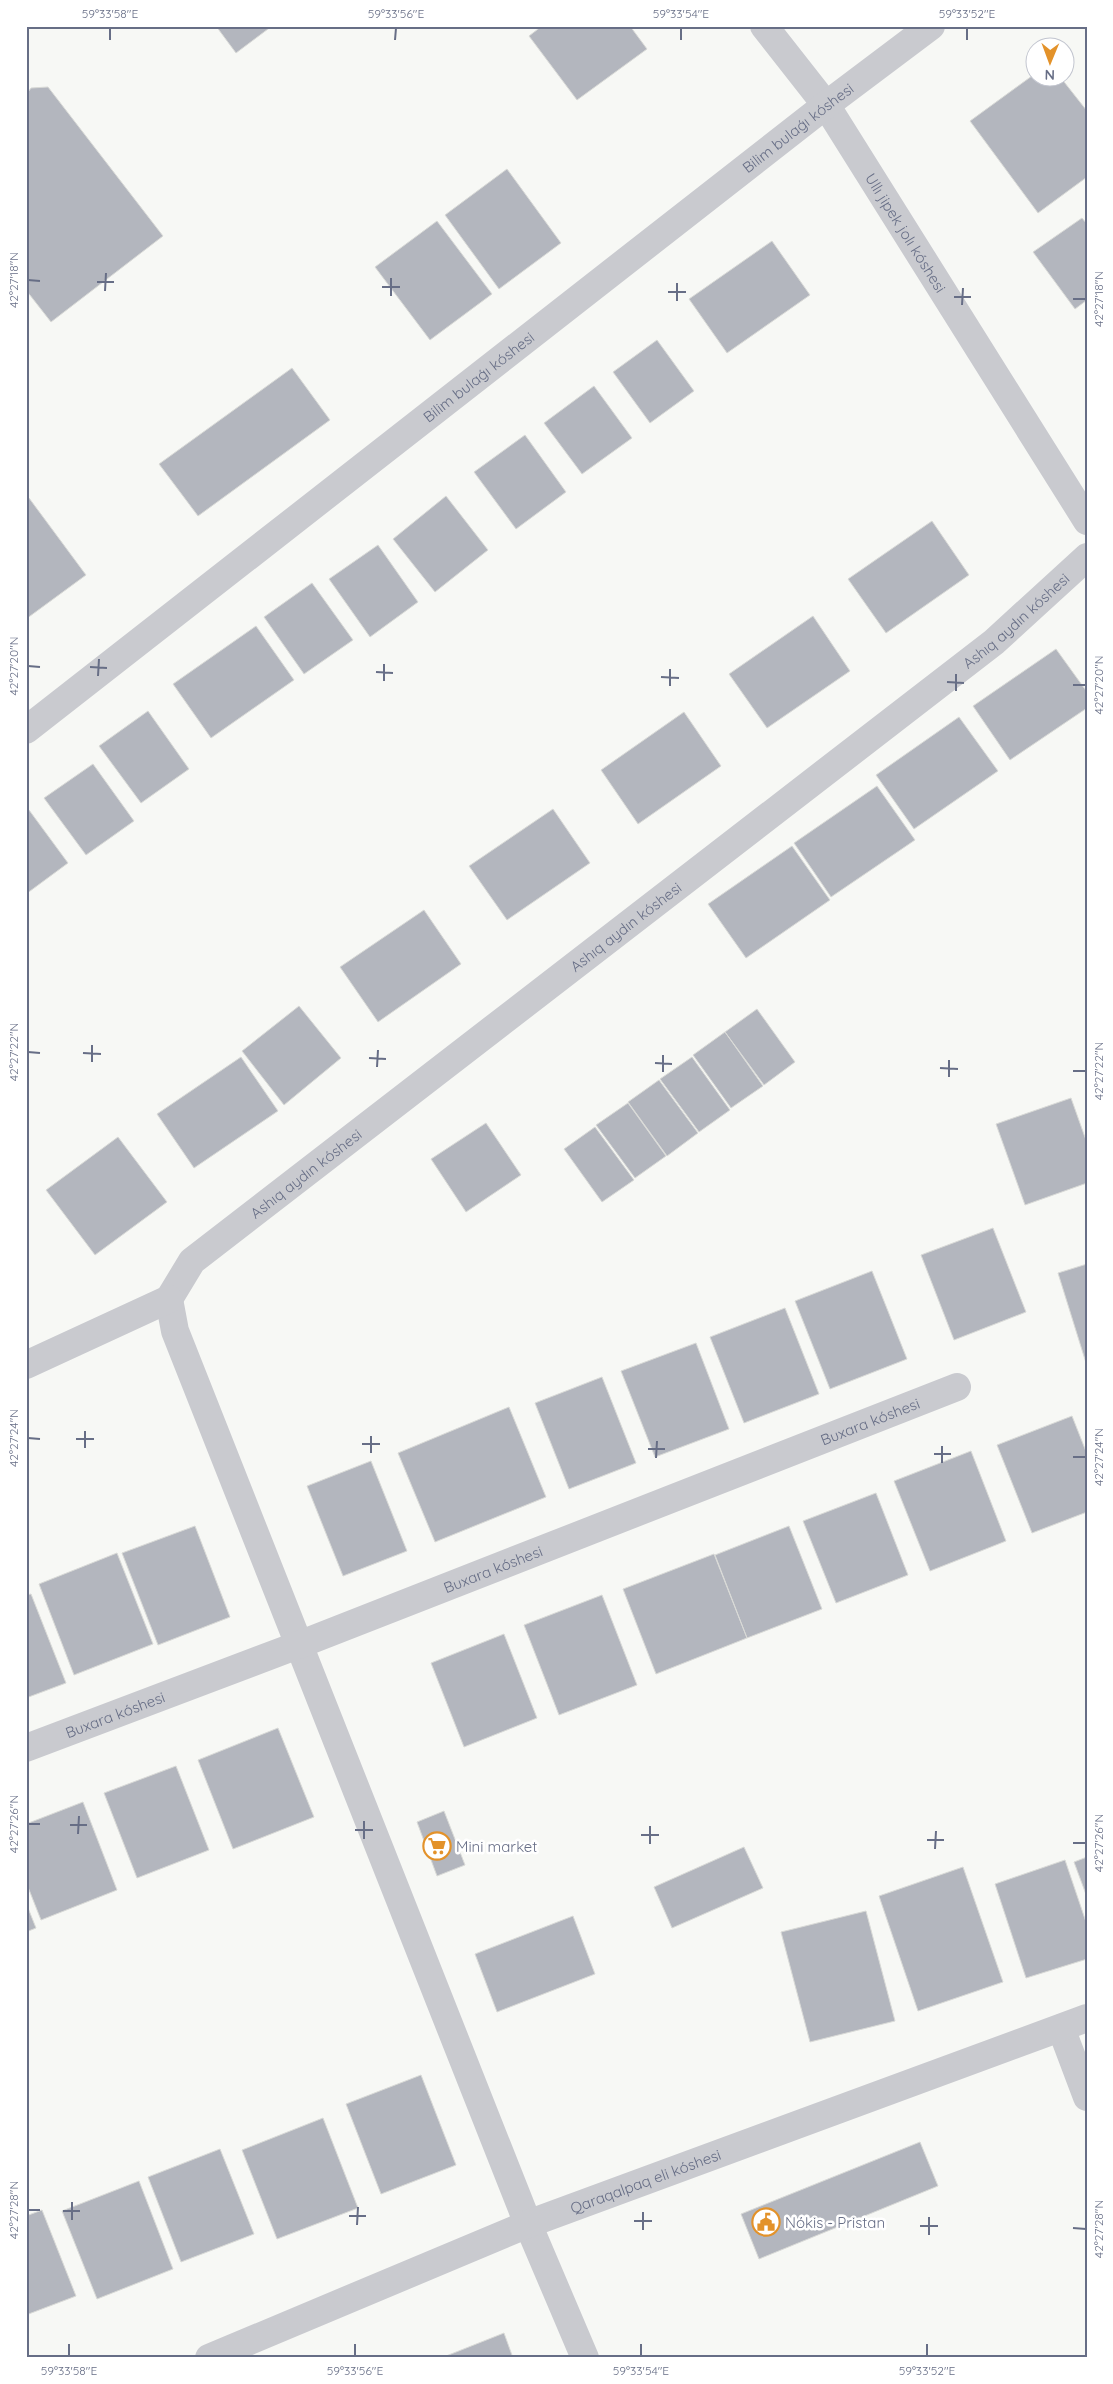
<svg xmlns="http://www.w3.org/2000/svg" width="1113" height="2384" font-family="Quicksand,sans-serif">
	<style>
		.building { fill: #b3b6be; stroke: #d9dad7 }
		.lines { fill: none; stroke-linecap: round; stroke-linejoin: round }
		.minor { stroke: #c9cacf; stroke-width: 28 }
		.ticks { fill: none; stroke: #676e86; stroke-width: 2 }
		.labels { text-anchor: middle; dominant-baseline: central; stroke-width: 5; stroke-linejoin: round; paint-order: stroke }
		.street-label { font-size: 15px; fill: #676e86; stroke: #fff }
		.poi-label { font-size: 15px; fill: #676e86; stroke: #fff; text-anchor: start }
		.neatline { fill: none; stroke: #676e86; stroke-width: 2 }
		.ticks-label { font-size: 12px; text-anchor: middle; fill: #676e86 }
	</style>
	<rect width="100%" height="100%" fill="#f7f8f5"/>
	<!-- building -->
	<path class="building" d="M216,26h56l-36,27z
		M542,26h88l17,23 -70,51 -48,-64z
		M1036,73v5h25l26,33v66l-49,36 -68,-92z
		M48,87l115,149 -112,86 -25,-32v-195l5,-7z
		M507,169l54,74 -62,46 -54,-74z
		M1082,218l5,6v76l-12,9 -42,-57z
		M437,221l55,73 -62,46 -55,-73z
		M772,241l38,54 -83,58 -38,-54z
		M657,340l37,51 -44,32 -37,-51z
		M292,368l38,52 -132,96 -39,-52z
		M594,386l38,52 -50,36 -38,-51z
		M525,435l41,57 -50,37 -42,-57z
		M446,496l42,54 -53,42 -42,-53z
		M29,498l57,77 -60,44v-119z
		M932,521l37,54 -83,58 -38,-54z
		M378,545l40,57 -48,35 -41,-58z
		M312,583l41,57 -49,34 -40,-57z
		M813,616l37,55 -83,57 -38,-54z
		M256,626l38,54 -83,58 -38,-54z
		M1056,649l31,43v16l-77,52 -37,-54z
		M148,711l41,58 -48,34 -42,-57z
		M684,712l37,54 -83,58 -37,-54z
		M959,717l39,54 -84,58 -38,-54z
		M93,764l41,57 -48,34 -42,-57z
		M877,786l38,54 -84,57 -37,-54z
		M553,809l37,54 -83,57 -38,-54z
		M29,810l39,53 -42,31v-82z
		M792,846l38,54 -84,58 -38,-54z
		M424,910l37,54 -83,58 -38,-55z
		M299,1006l42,52 -57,47 -42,-54z
		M757,1009l38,53 -31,23 -39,-53z
		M725,1032l38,54 -32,22 -38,-53z
		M241,1057l37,54 -84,57 -37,-54z
		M692,1057l38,53 -31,22 -39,-53z
		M659,1080l39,53 -31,23 -39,-54z
		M1071,1098l16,45v40l-62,22 -29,-81z
		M628,1103l38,53 -31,22 -39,-53z
		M486,1123l35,52 -55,37 -35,-53z
		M595,1127l39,53 -32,22 -38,-53z
		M118,1137l49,65 -72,53 -49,-65z
		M993,1228l33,84 -72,28 -33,-85z
		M1087,1264v102l-29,-93z
		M872,1271l35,88 -77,30 -35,-88z
		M785,1308l34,86 -75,29 -34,-86z
		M696,1343l33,86 -74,28 -34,-86z
		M602,1377l34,86 -67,26 -34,-86z
		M509,1407l37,90 -111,45 -37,-89z
		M1072,1416l15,38v58l-55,21 -35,-88z
		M971,1451l35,90 -76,30 -36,-90z
		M371,1461l36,90 -64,25 -36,-90z
		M876,1493l32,82 -72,28 -33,-82z
		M195,1526l35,91 -72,28 -36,-92z
		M789,1526l33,83 -75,29 -32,-83z
		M117,1553l36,91 -79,31 -35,-91z
		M714,1554l33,84 -91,36 -33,-85z
		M31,1594l35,89 -40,15v-103z
		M602,1595l35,90 -78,30 -35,-90z
		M504,1634l33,84 -73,29 -33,-84z
		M278,1728l36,89 -81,32 -35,-89z
		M176,1766l33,84 -72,28 -33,-85z
		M83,1802l34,88 -76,30 -15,-38v-58z
		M444,1811l21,54 -28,11 -20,-54z
		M744,1847l19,41 -91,40 -18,-41z
		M1087,1857v40l-13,-35z
		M1065,1860l22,65v34l-61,19 -31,-94z
		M963,1867l40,115 -85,29 -39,-115z
		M26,1903l10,25 -10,4z
		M866,1911l29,110 -85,21 -29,-110z
		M573,1916l22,58 -98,38 -22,-58z
		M421,2075l35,90 -75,29 -35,-90z
		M323,2118l35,90 -81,31 -35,-89z
		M920,2142l18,44 -179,73 -18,-45z
		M220,2149l34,85 -73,28 -33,-85z
		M139,2181l34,88 -76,30 -35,-88z
		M42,2210l34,86 -50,19v-99z
		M504,2333l9,25h-72z"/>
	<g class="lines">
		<!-- minor -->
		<g class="minor">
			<path id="s1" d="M764,26l62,79 261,416"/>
			<path id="s2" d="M26,730l800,-625 105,-79"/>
			<path id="s3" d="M169,1299l23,-38 802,-619 93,-85"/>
			<path d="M169,1299l6,32 353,893 57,134"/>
			<path d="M26,1365l143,-66"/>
			<path id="s4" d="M26,1748l275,-104 656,-257"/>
			<path d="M1061,2028l26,69"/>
			<path id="s5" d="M209,2358l319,-134 559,-206"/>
		</g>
	</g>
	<!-- ticks -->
	<path class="ticks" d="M110,40v-12M395,40l1,-12M681,40v-12M967,40v-12M28,280l12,1M97,282h17M382,287h18M105,291l1,-18M668,292h18M391,296v-18M954,297h17M1073,299h13M677,301v-18M962,305l1,-17M28,666l12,1M90,667l17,1M376,672l17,1M98,676l1,-17M661,677l18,1M384,681v-17M947,682l17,1M1073,685h13M670,686v-17M956,691v-17M28,1052l12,1M83,1053l18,1M369,1058l17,1M92,1062v-17M655,1063l17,1M377,1067l1,-17M940,1068l18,1M1073,1071h13M663,1072v-17M949,1077v-17M28,1438l12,1M76,1439h18M362,1444h18M85,1448v-17M648,1449h17M371,1453v-17M934,1454h17M1073,1457h13M656,1458l1,-17M942,1463v-17M28,1824h12M70,1825h17M355,1830h18M78,1834l1,-18M641,1835h18M364,1839v-18M927,1840h17M1073,1843h13M650,1844v-18M935,1849l1,-18M28,2210h12M63,2211h17M349,2216h17M72,2220v-18M634,2221h18M357,2225l1,-18M920,2226h18M1073,2228l13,1M643,2230v-18M929,2235v-18M69,2356v-12M355,2356v-12M641,2356v-12M927,2356v-12"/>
	<!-- icons -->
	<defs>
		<g id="supermarket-ring" transform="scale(1.4375)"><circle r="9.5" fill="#fff" stroke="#e3922a" stroke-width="1.5"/><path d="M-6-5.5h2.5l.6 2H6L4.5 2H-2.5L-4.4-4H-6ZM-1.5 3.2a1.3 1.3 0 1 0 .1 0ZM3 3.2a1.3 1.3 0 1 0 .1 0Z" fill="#e3922a"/></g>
		<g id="civic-ring" transform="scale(1.4375)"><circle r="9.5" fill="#fff" stroke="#e3922a" stroke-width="1.5"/><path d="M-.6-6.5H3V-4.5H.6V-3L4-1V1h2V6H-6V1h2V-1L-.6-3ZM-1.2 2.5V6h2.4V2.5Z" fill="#e3922a"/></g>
	</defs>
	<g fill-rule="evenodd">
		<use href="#supermarket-ring" x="437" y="1846"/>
		<use href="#civic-ring" x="766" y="2222"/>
	</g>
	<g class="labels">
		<!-- street labels -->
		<g class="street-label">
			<text stroke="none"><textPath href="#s2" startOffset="979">Bilim bulaǵı kóshesi</textPath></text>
			<text stroke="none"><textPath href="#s1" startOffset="251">Ullı jipek jolı kóshesi</textPath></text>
			<text stroke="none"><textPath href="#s2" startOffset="574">Bilim bulaǵı kóshesi</textPath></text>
			<text stroke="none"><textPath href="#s3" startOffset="1088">Ashıq aydın kóshesi</textPath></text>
			<text stroke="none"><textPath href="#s3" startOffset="592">Ashıq aydın kóshesi</textPath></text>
			<text stroke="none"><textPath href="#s3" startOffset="188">Ashıq aydın kóshesi</textPath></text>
			<text stroke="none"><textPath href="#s4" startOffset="905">Buxara kóshesi</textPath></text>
			<text stroke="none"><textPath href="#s4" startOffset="500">Buxara kóshesi</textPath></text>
			<text stroke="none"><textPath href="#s4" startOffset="95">Buxara kóshesi</textPath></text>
			<text stroke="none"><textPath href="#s5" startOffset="471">Qaraqalpaq eli kóshesi</textPath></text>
		</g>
		<!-- poi labels -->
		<g class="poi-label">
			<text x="456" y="1846">Mini market</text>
			<text x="785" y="2222">Nókis - Pristan</text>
		</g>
	</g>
	<!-- border -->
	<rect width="1113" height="2384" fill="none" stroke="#ffffff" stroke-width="55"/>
	<!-- north arrow -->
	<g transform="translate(1050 62) rotate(181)"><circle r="24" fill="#ffffff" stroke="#c2c5cf"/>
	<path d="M0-4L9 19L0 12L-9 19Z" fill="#e3922a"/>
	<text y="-8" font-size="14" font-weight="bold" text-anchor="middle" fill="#676e86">N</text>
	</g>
	<rect x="28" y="28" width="1058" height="2328" class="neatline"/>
	<g class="ticks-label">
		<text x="110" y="18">59°33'58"E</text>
		<text x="396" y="18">59°33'56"E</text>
		<text x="681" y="18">59°33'54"E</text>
		<text x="967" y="18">59°33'52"E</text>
		<text transform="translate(14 280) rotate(-90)" y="4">42°27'18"N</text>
		<text transform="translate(1099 299) rotate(-90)" y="4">42°27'18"N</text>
		<text transform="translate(14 666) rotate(-90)" y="4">42°27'20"N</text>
		<text transform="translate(1099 685) rotate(-90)" y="4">42°27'20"N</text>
		<text transform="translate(14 1052) rotate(-90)" y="4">42°27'22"N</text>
		<text transform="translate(1099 1071) rotate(-90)" y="4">42°27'22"N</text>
		<text transform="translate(14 1438) rotate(-90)" y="4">42°27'24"N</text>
		<text transform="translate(1099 1457) rotate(-90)" y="4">42°27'24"N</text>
		<text transform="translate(14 1824) rotate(-90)" y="4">42°27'26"N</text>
		<text transform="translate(1099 1843) rotate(-90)" y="4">42°27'26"N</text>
		<text transform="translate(14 2210) rotate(-90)" y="4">42°27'28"N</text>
		<text transform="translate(1099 2229) rotate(-90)" y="4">42°27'28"N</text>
		<text x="69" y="2375">59°33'58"E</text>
		<text x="355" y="2375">59°33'56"E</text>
		<text x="641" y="2375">59°33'54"E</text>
		<text x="927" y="2375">59°33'52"E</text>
	</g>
</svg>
